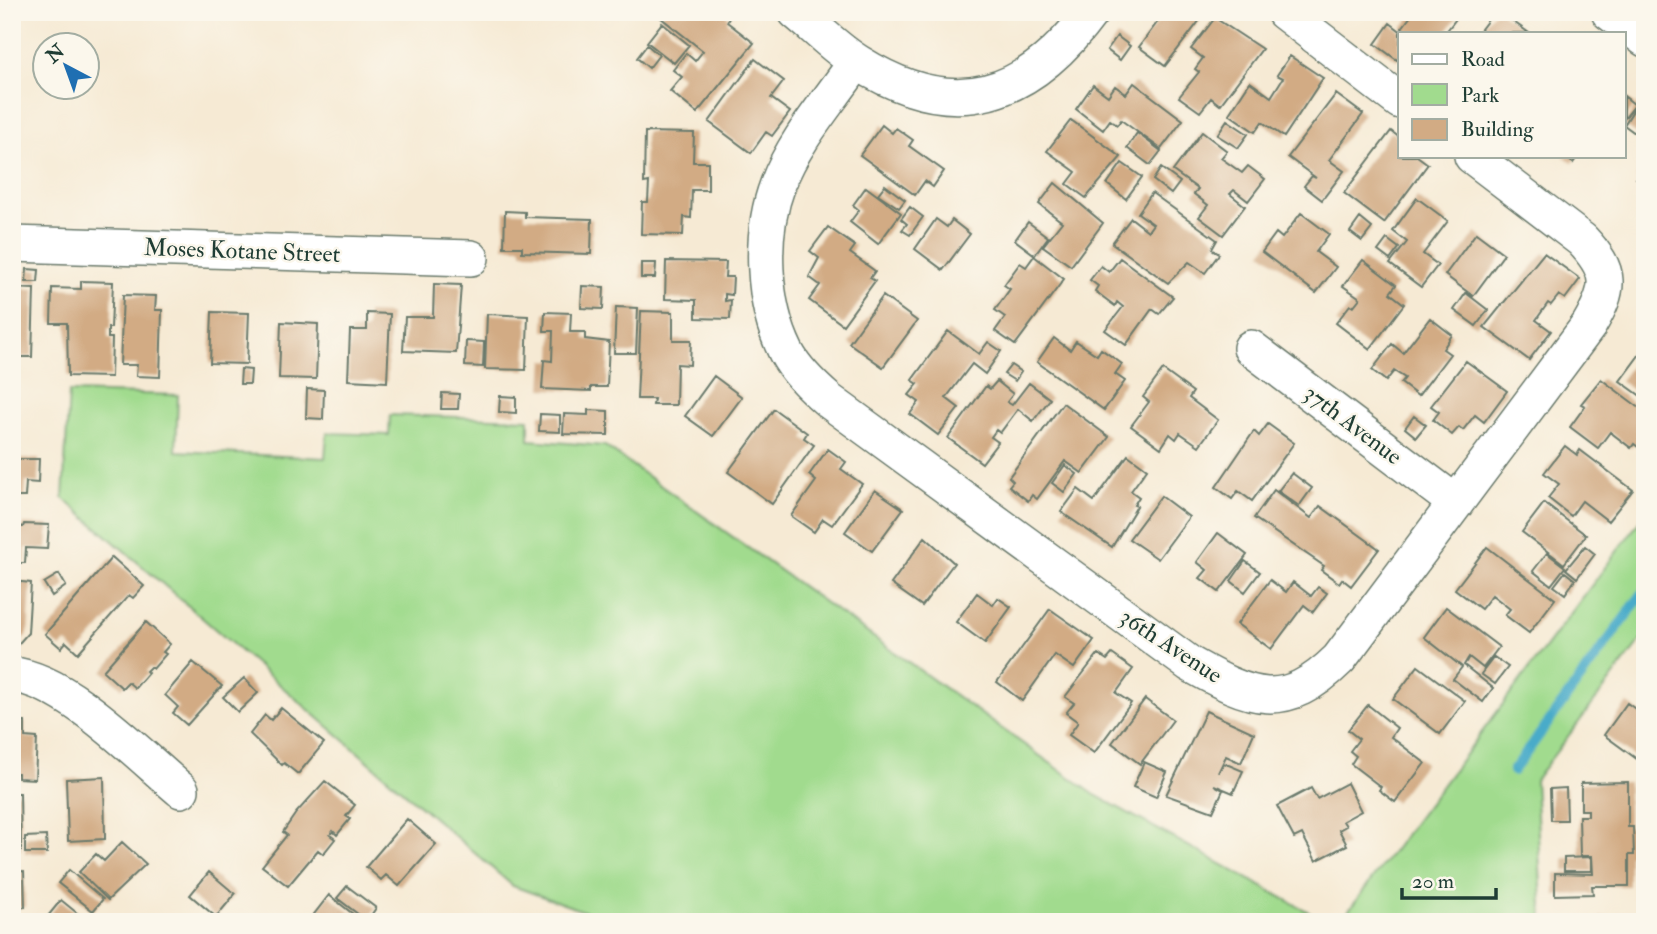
<svg xmlns="http://www.w3.org/2000/svg" width="1657" height="934" font-family="'IM FELL Double Pica',serif">
	<style>
		.green { fill: #a1db8e; stroke: #608c61; stroke-width: 2 }
		.lines { fill: none; stroke-linecap: round; stroke-linejoin: round }
		.stream { stroke: #49abc9; stroke-width: 10 }
		.building { fill: #d2ab84 }
		.minor-casing { stroke: #6a7a6c; stroke-width: 38 }
		.minor { stroke: #fff; stroke-width: 35 }
		.labels { text-anchor: middle; dominant-baseline: central; stroke-width: 5; stroke-linejoin: round; paint-order: stroke }
		.street-label { font-size: 24px; fill: #1f3d34; stroke: #fbf7ec }
	</style>
	<rect width="100%" height="100%" fill="#fbf7ec"/>
	<filter id="ink" filterUnits="userSpaceOnUse"><feTurbulence type="fractalNoise" baseFrequency=".0143" numOctaves="2"/><feDisplacementMap in="SourceGraphic" scale="14" xChannelSelector="R" yChannelSelector="G"/><feConvolveMatrix kernelMatrix="1 2 1 2 8 2 1 2 1" color-interpolation-filters="sRGB"/></filter>
	<filter id="wash" filterUnits="userSpaceOnUse"><feTurbulence type="fractalNoise" baseFrequency=".00686" numOctaves="4" result="noise"/><feDisplacementMap in="SourceGraphic" scale="28" xChannelSelector="R" yChannelSelector="G"/><feGaussianBlur stdDeviation="1.57" result="paint"/><feColorMatrix in="noise" values="0 0 0 0 0 0 0 0 0 0 0 0 0 0 0 0 0 1.4 0 .05"/><feComposite in="paint" operator="in"/></filter>
	<g filter="url(#wash)">
		<rect width="100%" height="100%" fill="#f6ead4"/>
		<!-- green -->
		<path class="green" d="M69,392l109,3 -2,56 149,7 2,-25 62,2 1,-20 139,4v21l76,6 490,349 232,127h-713l-101,-36 -450,-388z
			M1645,514v121l-110,145 8,142h-203z"/>
		<g class="lines">
			<!-- stream -->
			<path class="stream" d="M1513,771l132,-181"/>
		</g>
		<g id="blocks">
			<!-- building -->
			<path class="building" d="M664,12h58l7,6 -2,4 27,21 -57,70 -27,-22 12,-14 -9,-7 13,-17 9,8 8,-10 -43,-34z
				M1165,12h41l-41,54 -26,-19z
				M1414,12h41l4,3 -14,18h-36l-7,-5z
				M1494,12h6l29,21h-51z
				M1215,18l47,31 -42,56 -9,-7 -11,14 -21,-15 20,-25 -4,-3 8,-11 -12,-9z
				M662,23l27,22 -15,18 -27,-21z
				M1390,23l13,10h-3v23l-3,4 -22,-16z
				M1117,36l13,10 -10,14 -13,-10z
				M647,45l12,10 -10,13 -12,-10z
				M1290,56l33,22 -39,59 -22,-15 -7,10 -26,-18 21,-32 21,15 12,-19 -6,-3z
				M755,59l29,22 -13,17 19,14 -18,24 -6,-4 -15,21 -42,-31z
				M1134,83l49,37 -22,29 -40,-29 -4,5 -7,-5 -7,10 -27,-21 17,-24 15,11 7,-10 11,8z
				M1336,94l27,20 -34,46 15,11 -22,29 -18,-14 8,-10 4,2 -28,-21z
				M1624,96l11,9 -11,14z
				M1638,103l7,5v19l-6,9 -15,-11z
				M1071,120l50,37 -35,41 -19,-14 9,-12 -29,-21z
				M1227,120l21,14 -10,14 -21,-13z
				M882,125l10,8 4,-5 17,12 -4,6 35,25 -11,16 -8,-6 -10,14 -55,-40z
				M1391,131l9,7v18h17l11,8 -44,59 -40,-30z
				M645,132l49,1 -1,29h15v28h-16l-1,28 -7,-1 -1,18 -42,-1 1,-32h6l1,-20 -5,1z
				M1202,132l25,19 -6,7 21,15 6,-7 17,13 -17,22 -14,-11 -4,4 15,12 -22,29 -24,-18 9,-12 -14,-11 4,-5 -25,-18z
				M1137,133l24,18 -11,14 -23,-17z
				M1563,156h15l-5,7z
				M1122,163l20,14 -16,22 -19,-15z
				M1645,166v18l-9,-6z
				M1161,168l19,14 -9,12 -18,-14z
				M1055,183l48,40 -32,43 -28,-20 19,-24 -23,-18z
				M885,185l20,15 -6,8 -21,-14z
				M866,187l35,26 -23,31 -28,-22 9,-12 -6,-5z
				M1152,193l65,47 -5,9 7,5 -14,19 -16,-11 -21,21 -56,-40 19,-25 17,13 5,-7 -15,-11z
				M1417,198l31,23 -25,33 15,11 -17,22 -31,-23 17,-22 -14,-11z
				M910,207l13,10 -13,18 -8,-5 5,-6 -6,-5z
				M505,211l20,1v5l67,2 -1,35 -69,-2v-5h-18z
				M1301,213l28,21 -13,18 20,15 -20,26 -54,-41 14,-19 6,5z
				M1360,218l12,10 -10,13 -12,-9z
				M936,219l11,8 5,-7 18,14 -27,36 -28,-21z
				M1028,222l20,15 -13,18 -20,-15z
				M828,227l27,19 -5,7 25,18 -5,7 5,3 -32,44 -34,-25 11,-15 -11,-8 10,-19 -9,-7z
				M1476,233l28,21 -31,42 -28,-21z
				M1387,239l12,9 -9,12 -12,-9z
				M1544,253l36,26 -15,20 -6,-4 -8,10 -3,-2 -12,17 15,11 -22,29 -45,-33z
				M1034,256l30,23 -49,66 -20,-14 10,-14 -10,-7 15,-21 -6,-4 16,-22 6,4z
				M1120,258l53,39 -14,17 -7,-5 -26,36 -21,-15 18,-23 -6,-5 -2,4 -20,-15 3,-5 -8,-6 11,-14 8,6z
				M1363,260l33,25 -6,8 14,11 -34,45 -34,-26 14,-18 3,2 7,-9 -17,-12z
				M666,261l60,1 -1,15h8l-1,18 -7,-1v7l6,-1 -1,19 -34,-1v-18l-31,-1z
				M641,263h15l-1,15h-14z
				M27,269l12,1 -1,12h-12z
				M81,281l32,1 -2,46h-3v10h4l-1,39 -43,-1 -1,-53h-16l1,-35 29,1z
				M434,284l27,1 -5,68 -53,-2 2,-34h28z
				M582,286l22,1 -1,22 -22,-1z
				M12,288l22,1 -2,68h-20z
				M1466,293l22,17 -12,16 -22,-16z
				M123,295l33,1 -1,14h7l-2,67 -24,-1 1,-11h-17z
				M883,296l34,25 -34,46 -34,-24z
				M616,307l22,1 -2,45h-22z
				M641,311l32,1v28h18l-1,25 -13,-1 -1,41h-23l1,-6h-17z
				M212,312l37,1 -2,51 -37,-1z
				M545,312l26,1 -1,19h15v7l24,3 -2,45h-16v4l-49,-2 2,-29 8,1 1,-30h-9z
				M367,313l23,1 -3,68 -39,-2 2,-50h17z
				M487,314l41,2 -2,54 -41,-1z
				M1430,318l22,17 -9,14 7,5 -32,42 -17,-13 4,-5 -11,-7 -8,10 -14,-11 20,-26 11,9z
				M281,322l37,2 -2,55 -37,-1z
				M948,331l31,23 9,-12 13,9 -16,23 -13,-10 -26,34 13,10 -21,27 -28,-21 9,-12 -10,-7 9,-11 -6,-4z
				M1054,338l16,12 6,-9 21,14 4,-6 21,15 -7,10 10,7 -21,29 -67,-48z
				M466,341l18,1 -1,25 -18,-1z
				M1640,354l5,4v41l-25,-18z
				M1466,361l41,30 -23,31 -9,-7 -12,15 -4,-3 -7,8 -19,-15 6,-8 -8,-6z
				M1011,365l10,7 -6,9 -11,-7z
				M241,369l10,1 -1,14h-10z
				M1163,370l30,22 -4,6 29,22 -19,26 -19,-13 -4,6 -6,-5 -9,14 -30,-22 18,-24 -6,-5z
				M12,372h6l-2,39h-4z
				M714,376l28,21 -29,39 -28,-20z
				M1601,379l44,33v40l-11,-8 -3,4 -21,-16 -12,16 -28,-21 15,-21 -4,-2z
				M997,381l16,13 -6,8 5,3 17,-22 21,16 -17,22 -15,-12 -18,24 -4,-3 -5,7 7,5 -16,21 -34,-25 38,-52 4,3z
				M307,389l17,1 -1,29 -17,-1z
				M442,393l17,1 -1,15h-17z
				M500,396l16,1v16l-17,-1z
				M1063,403l46,34 -27,36 -17,-12 -28,38 -5,-4 -4,6 -19,-15 4,-5 -4,-4z
				M774,409l33,24 -3,5 10,7 -42,59 -44,-32z
				M588,410l20,1v24l-45,-1 1,-20 24,1z
				M540,414l20,1v17l-21,-1z
				M1414,416l12,9 -10,12 -11,-9z
				M1268,424l26,19 -42,58 -14,-10 -6,8 -16,-12 38,-56 5,5z
				M1565,446l12,9 3,-5 53,40 -25,31 -26,-20 -11,15 -23,-18 11,-14 -15,-11z
				M828,449l18,13 -5,7 21,15 -30,41 -9,-6 -9,13 -23,-16 25,-35 -7,-6z
				M1128,455l19,14 -16,22 8,6 -5,8 3,1 -25,41 -51,-35 17,-23 16,12z
				M12,459h27l-1,24 -12,-1 -1,15h-13z
				M1065,465l12,9 -13,18 -12,-9z
				M1292,473l20,15 -13,18 -21,-15z
				M875,490l28,19 -31,42 -27,-19z
				M1274,490l37,28 9,-12 59,43 -28,37 -9,-7 -3,4 -18,-13 3,-4 -70,-48z
				M1161,496l28,21 -31,42 -29,-20z
				M1544,503l42,32 -22,29 -42,-32z
				M24,524l25,1 -2,24 -21,-1 -1,15h-13v-36h11z
				M1218,533l29,22 -28,37 -19,-14 7,-8 -10,-8z
				M925,537l29,26 -32,43 -31,-22z
				M1585,546l10,8 -18,24 -11,-9z
				M1487,547l68,52 -26,34 -24,-18 5,-6 -18,-14 -11,14 -26,-20z
				M1547,553l18,14 -14,18 -18,-14z
				M112,557l32,29 -11,12 -4,-3 -51,58 -12,-11 -5,6 -16,-14z
				M1245,561l15,11 -15,20 -14,-11z
				M1565,572l10,8 -10,14 -11,-8z
				M59,574l7,12 -14,10 -8,-13z
				M1270,580l16,12 7,-10 18,14 7,-9 9,6 -14,19 -9,-7 -33,44 -34,-25z
				M12,581l19,2 -3,50 -16,18z
				M977,593l16,12 5,-7 13,9 -26,36 -29,-21z
				M1446,607l53,40 -16,21 -14,-11 -5,8 29,23 -10,14 -30,-23 9,-12 -38,-30z
				M1050,609l44,31 -20,28 -19,-13 -33,46 -25,-19z
				M146,622l24,22 -7,8 3,2 -13,15 -3,-2 -4,4 2,2 -13,15 -7,-6 -6,6 -19,-17z
				M1098,654l9,6 5,-6 21,15 -17,24 15,10 -37,50 -25,-18 9,-13 -12,-9 8,-10 -9,-6z
				M1494,657l14,10 -13,17 -14,-10z
				M193,662l29,24 -35,39 -14,-12 5,-6 -13,-12z
				M1418,666l47,35 -25,33 -47,-35z
				M244,678l14,15 -20,19 -15,-15z
				M1145,699l28,21 -33,44 -28,-21z
				M1627,703l18,13v49l-41,-30z
				M1368,705l29,23 -6,9 34,26 -30,39 -16,-12 2,-3 -30,-23 5,-8 -6,-5 9,-12 -11,-9z
				M281,708l43,35 -26,31 -14,-11 -2,2 -32,-31 15,-19 6,5z
				M1206,711l48,22 -13,30 -15,-7 -8,17 6,-10 19,8 -10,22 -19,-8 9,5 -10,22 -47,-17z
				M12,722h13v15l12,1 -2,41 -17,-1v-5h-6z
				M1144,762l23,10 -11,25 -23,-10z
				M104,777l1,62 -37,2 -2,-62z
				M325,781l30,24 -9,11 4,3 -13,16 -4,-4 -3,4 5,4 -12,15 -5,-4 -30,36 -26,-20 25,-31 -4,-3 13,-19z
				M1628,782v45h5l1,28h-5v31h-37l1,8 -38,1v-22l38,1 -1,-18h-12l-1,-40h9v-6h-7v-27z
				M1347,783l14,28 -18,10 3,5 -7,4 8,15 -31,16 -14,-27 -8,4 -17,-32 34,-18 6,11z
				M1566,788l1,32h-16l-1,-31z
				M12,793h8l1,57h-9z
				M407,819l29,25 -37,42 -13,-11 -5,5 -15,-13z
				M46,836l1,17h-22v-16z
				M122,842l24,22 -38,36 -29,-28 17,-18 8,7z
				M1591,857l1,14h-28v-13z
				M69,870l34,29 -10,12 -35,-28z
				M24,871l1,36 -13,1v-36z
				M209,872l26,22 -19,23 -26,-22z
				M347,886l29,22 -9,13 -30,-23z
				M329,895l34,27h-55z
				M61,900l27,22h-45z
				M1638,916v6h-38v-5z"/>
		</g>
	</g>
	<g filter="url(#ink)">
		<use href="#blocks" fill-opacity="0" stroke="#6a7a6c" stroke-width="2"/>
		<g class="lines">
			<!-- minor casing -->
			<g class="minor-casing">
				<path id="minor" d="M796,12c21,17 41,38 63,51 94,59 168,36 232,-51
					M1284,12l116,89
					M1609,12l36,27
					M856,62c-25,37 -63,80 -78,122 -19,50 -16,120 8,168 10,19 26,34 42,48l362,264c62,35 94,49 149,-5l250,-334c22,-37 23,-53 -7,-85l-110,-84
					M12,244l459,14
					M1251,348l205,155
					M12,675c54,4 127,80 169,115"/>
			</g>
			<!-- minor -->
			<use href="#minor" class="minor"/>
		</g>
	</g>
	<g class="labels">
		<!-- street labels -->
		<g class="street-label">
			<text transform="translate(242 251) rotate(2)">Moses Kotane Street</text>
			<text transform="translate(1353 425) rotate(37)">37th Avenue</text>
			<text transform="translate(1171 646) rotate(33)">36th Avenue</text>
		</g>
	</g>
	<!-- margin -->
	<rect width="1657" height="934" fill="none" stroke="#fbf7ec" stroke-width="42"/>
	<!-- legend -->
	<rect x="1398" y="32" width="228" height="126" fill="#fbf7ec" stroke="#a3ada2" stroke-width="2"/>
	<rect x="1412" y="54" width="35" height="10" fill="#ffffff" stroke="#a3ada2" stroke-width="2"/>
	<text x="1461" y="66" font-size="21" fill="#1f3d34">Road</text>
	<rect x="1412" y="84" width="35" height="21" fill="#a1db8e" stroke="#a3ada2" stroke-width="2"/>
	<text x="1461" y="102" font-size="21" fill="#1f3d34">Park</text>
	<rect x="1412" y="119" width="35" height="21" fill="#d2ab84" stroke="#a3ada2" stroke-width="2"/>
	<text x="1461" y="136" font-size="21" fill="#1f3d34">Building</text>
	<!-- north arrow -->
	<g transform="translate(66 66) rotate(319)"><circle r="33" fill="#fbf7ec" stroke="#a3ada2" stroke-width="2"/>
	<path d="M0-5L12 26L0 18L-12 26Z" fill="#1f6fb2"/>
	<text y="-10" font-size="19" font-weight="bold" text-anchor="middle" fill="#1f3d34">N</text>
	</g>
	<!-- scale -->
	<path d="M1402 888v10h94v-10" fill="none" stroke="#1f3d34" stroke-width="3.5"/>
	<text x="1412" y="888" font-size="21" fill="#1f3d34" stroke="#fbf7ec" stroke-width="5" paint-order="stroke">20 m</text>
</svg>
